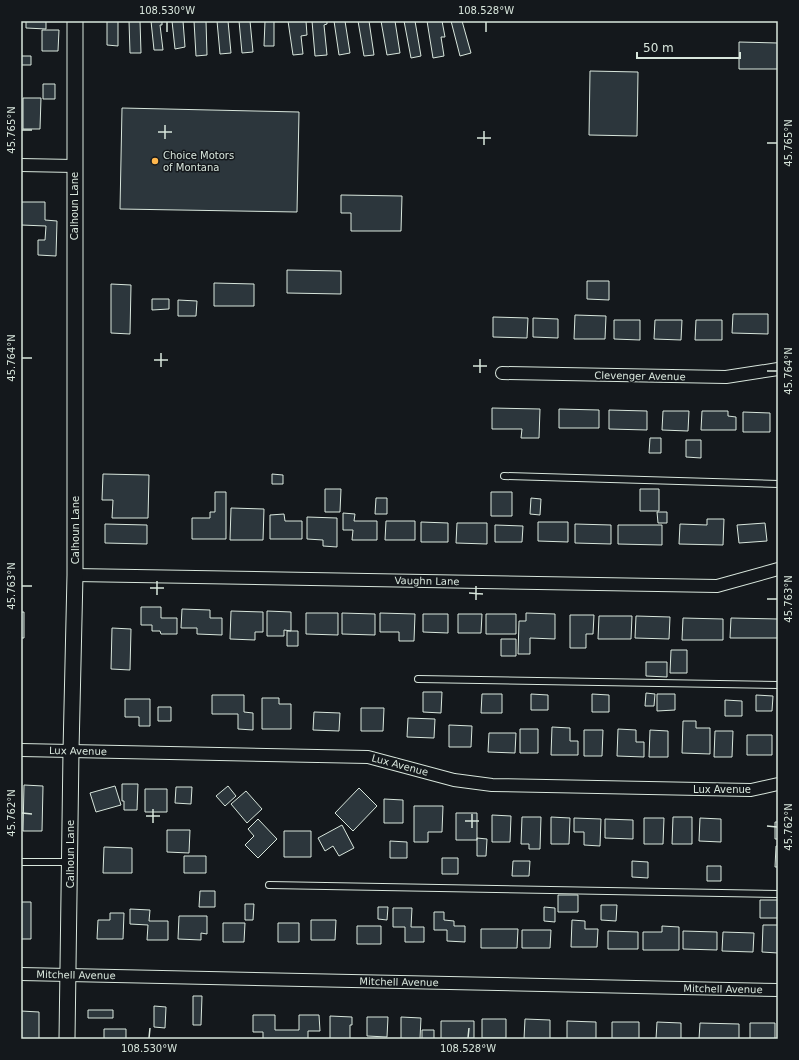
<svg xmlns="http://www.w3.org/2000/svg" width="799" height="1060" font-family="'DejaVu Sans',sans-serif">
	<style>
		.building { fill: #2c363c; stroke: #d8e6dc }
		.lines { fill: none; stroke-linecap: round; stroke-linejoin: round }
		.service-casing { stroke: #d8e6dc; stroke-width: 8 }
		.minor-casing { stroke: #d8e6dc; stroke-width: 14 }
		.tertiary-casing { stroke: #d8e6dc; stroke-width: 17 }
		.service { stroke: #14181c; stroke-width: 6 }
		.minor { stroke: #14181c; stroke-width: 12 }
		.tertiary { stroke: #14181c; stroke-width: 15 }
		.ticks { fill: none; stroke: #d8e6dc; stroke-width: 1.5 }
		.poi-dot { fill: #ffb74d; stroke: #14181c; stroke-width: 1.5 }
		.labels { text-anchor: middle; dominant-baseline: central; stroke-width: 3; stroke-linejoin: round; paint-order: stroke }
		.poi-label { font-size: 10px; fill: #d8e6dc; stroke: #14181c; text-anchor: start }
		.street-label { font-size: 10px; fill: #d8e6dc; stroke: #14181c }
		.neatline { fill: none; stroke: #d8e6dc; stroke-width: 1.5 }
		.ticks-label { font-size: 10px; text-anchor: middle; fill: #d8e6dc }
	</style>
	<rect width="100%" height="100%" fill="#14181c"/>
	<!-- building -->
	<path class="building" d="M26,21h20v8l-20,-1z
		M107,21h11v25l-11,-1z
		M129,21h11l1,32h-11z
		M151,21h11v4h-2l3,25h-9z
		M172,21h11l2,26 -10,2z
		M194,21h12l1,34 -11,1z
		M217,21h11l3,32 -11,1z
		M239,21h11l3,31 -11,1z
		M265,21h9v25h-10z
		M288,21h18l1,14 -6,1 2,18 -10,1z
		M312,21h15v3l-3,1 3,30 -12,1z
		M334,21h11l5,32 -11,2z
		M358,21h11l5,34 -10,1z
		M381,21h14l5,32 -13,2z
		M404,21h11l6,35 -10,2z
		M427,21h15l3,16h-4l3,19 -11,2z
		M451,21h11l9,32 -11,3z
		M42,30h17l-1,21h-16z
		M739,42l39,1v26h-39z
		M21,56h10v9h-10z
		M590,71l48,1 -1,64 -48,-1z
		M43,84h12v15h-12z
		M23,98h18l-1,31h-17z
		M122,108l177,4 -2,100 -177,-3z
		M341,195l61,1 -1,35h-50v-18h-10z
		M21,202h24v18l12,1 -1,35 -18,-1v-15h7l1,-14 -25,-1z
		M287,270l54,1v23l-54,-1z
		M587,281h22v19l-22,-1z
		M214,283l40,1v22h-40z
		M111,284l20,1 -1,49 -19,-1z
		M152,299h17v10l-17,1z
		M178,300l19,1 -1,15h-18z
		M733,314h35v20l-36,-1z
		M575,315l31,1 -1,23h-31z
		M493,317l35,1 -1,20 -34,-1z
		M533,318l25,1v19l-25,-1z
		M614,320h26v20l-26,-1z
		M655,320h27l-1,20 -27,-1z
		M696,320h26v20h-27z
		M492,408l48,1 -1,29h-18l1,-9h-30z
		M559,409l40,1v18h-40z
		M609,410l38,1v19l-38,-1z
		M663,411h26l-1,20 -26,-1z
		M702,411h26v5l8,1v13h-35z
		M743,412l27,1v19h-27z
		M650,438h11v15h-12z
		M686,440h15v18l-15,-1z
		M103,474l46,1 -1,43h-36l1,-18h-11z
		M272,474l11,1v9h-11z
		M325,489h16l-1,23h-15z
		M640,489h19v22h-19z
		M215,492h11v47h-34v-21h18v-6h5z
		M491,492h21v24h-21z
		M376,498h11v16h-12z
		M531,498l10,1 -1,16 -10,-1z
		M231,508l33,1 -1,31h-33z
		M657,512h10v11h-9z
		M343,513l12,1 -1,7h23v19h-25l1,-10h-10z
		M284,514l1,7h17v18h-32v-24z
		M307,517l30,1v29l-14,-1v-6l-16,-1z
		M707,519h17l-1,26 -44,-1 1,-20 27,1z
		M386,521h29v19h-30z
		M421,522l27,1v19h-27z
		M538,522h30v20l-30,-1z
		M457,523h30v21l-31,-1z
		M765,523l2,18 -28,2 -2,-18z
		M105,524l42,1v19l-42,-1z
		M575,524l36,1v19l-36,-1z
		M495,525l28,1 -1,16h-27z
		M618,525h44v20l-44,-1z
		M141,607h20v11h16v16h-16l-1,-3h-8v-6h-11z
		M182,609l28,1v8h12v17l-25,-1v-6h-16z
		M231,611l32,1v20h-8v8l-25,-1z
		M267,611l24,1v19l-7,-1v6h-17z
		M21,612h3v26h-3z
		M306,613h32v22l-32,-1z
		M342,613l33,1v21l-33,-1z
		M380,613l35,1 -1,27h-15v-9h-19z
		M526,613l29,1v25l-25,-1v16h-12l1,-33h7z
		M423,614h25v19l-25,-1z
		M458,614h24l-1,19h-23z
		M486,614h30v20h-30z
		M570,615h24l-1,19h-7v14h-16z
		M599,616h33l-1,23h-33z
		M636,616l34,1 -1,22 -34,-1z
		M683,618l40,1v21h-41z
		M731,618l47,1v19h-48z
		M112,628l19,1 -1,41 -19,-1z
		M287,631h11v15h-11z
		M501,639h15v17h-15z
		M671,650h16v23h-17z
		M646,662h21v15l-21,-1z
		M423,692h19l-1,21 -18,-1z
		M646,693l9,1 -1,12h-9z
		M482,694h20v19h-21z
		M531,694l17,1v15h-17z
		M592,694l17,1v17h-17z
		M657,694h18v16l-18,1z
		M212,695h32v17l9,1v17l-15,-1v-15h-26z
		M756,695l17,1 -1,15h-16z
		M262,698h17v6h12v25h-29z
		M125,699h25v27h-11v-9h-14z
		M725,700l17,1v15h-17z
		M158,707h13v14h-13z
		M361,708h23l-1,23h-22z
		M314,712l26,1 -1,18 -26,-1z
		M408,718l27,1 -1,19 -27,-1z
		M683,721h13v7h14v26l-28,-1z
		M449,725l23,1 -1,21h-22z
		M552,727l18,1v13h8v14h-27z
		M520,729h18v24h-18z
		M618,729l18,1v12h8v15l-27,-1z
		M584,730h19l-1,26h-18z
		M650,730l18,1v26h-19z
		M715,731h18l-1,26h-18z
		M489,733h27l-1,20 -27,-1z
		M747,735h25v20h-25z
		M122,784h16l-1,26h-13v-9h-2z
		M24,785l19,1 -1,45h-19z
		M115,786l6,19 -25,7 -6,-19z
		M228,786l8,10 -11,10 -9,-10z
		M176,787h16l-1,17 -16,-1z
		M359,788l18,18 -24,25 -18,-18z
		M145,789h22v23h-22z
		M246,791l16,18 -15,14 -16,-19z
		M384,799l19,1v23h-19z
		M414,806h29l-1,26h-14v10h-14z
		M456,813h21v27h-21z
		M492,815l19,1 -1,26h-18z
		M522,817h19l-1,32h-11v-5h-8z
		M551,817l19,1 -1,26h-18z
		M673,817h19v27h-20z
		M574,818l27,1 -1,27 -16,-1v-13h-10z
		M644,818h20l-1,26h-19z
		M700,818l21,1v23l-22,-1z
		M258,819l19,20 -19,19 -13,-13 9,-9 -6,-7z
		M605,819l28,1v19l-28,-1z
		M775,822h3v17h-3z
		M342,825l12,23 -15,8 -6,-10 -8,5 -7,-13z
		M167,830h23l-1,23 -22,-1z
		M284,831h27v26h-27z
		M477,838l10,1 -1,17h-9z
		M390,841l17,1v16h-17z
		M776,846h2v21h-3z
		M104,847l28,1v25h-29z
		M184,856h22v17h-22z
		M442,858h16v16h-16z
		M513,861h17l-1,15h-17z
		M632,861l16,1v16l-16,-1z
		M707,866h14v15h-14z
		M200,891h15v16h-16z
		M558,895h20v17h-20z
		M760,900h18v18h-18z
		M21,902h10v37h-10z
		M245,904h9l-1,16h-8z
		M601,905h16l-1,16 -15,-1z
		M378,907h10l-1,13 -9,-1z
		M544,907l11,1v14l-11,-1z
		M393,908h19l-1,19h13v15h-19v-15h-12z
		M130,909l20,1 -1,11h19v19h-21l1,-15 -18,-1z
		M434,912h10v8l10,1v5h11v16l-18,-1v-11h-13z
		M110,913h14l-1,26h-26l1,-19h12z
		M179,916h28v18l-6,-1v7l-23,-1z
		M311,920h25l-1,20h-24z
		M572,920l13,1v8h13l-1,18h-26z
		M223,923h22l-1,19h-21z
		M278,923h21v19h-21z
		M763,925h15v28l-16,-1z
		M357,926h24v18h-24z
		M662,926l17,1v23h-36v-18h19z
		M481,929h37l-1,19h-36z
		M522,930h29l-1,18h-28z
		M608,931l30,1v17h-30z
		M683,931l34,1v18l-34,-1z
		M723,932l31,1 -1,19 -31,-1z
		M193,996h9l-1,29h-8z
		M154,1006l12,1 -1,21 -11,-1z
		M88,1010h25v8h-25z
		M21,1011l18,1v27h-18z
		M253,1015h22v15h24v-15h20l1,16h-12v8h-45v-7h-10z
		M330,1016l22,1v8h-2v14h-20z
		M367,1017h21l-1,20 -20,-1z
		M401,1017l20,1 -1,21h-19z
		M482,1019h24v19h-24z
		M525,1019l25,1v19h-26z
		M441,1021h33v17l-33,1z
		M567,1021l29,1v17h-29z
		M612,1022h27v17h-27z
		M657,1022l24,1v16h-25z
		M700,1023l39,1v15h-40z
		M750,1023h25v16h-25z
		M104,1029h22v10h-22z
		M422,1030h12v9h-12z"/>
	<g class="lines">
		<!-- service casing -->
		<g class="service-casing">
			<path id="service" d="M504,476l274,8
				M418,679l360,6
				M21,862h48
				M269,885l509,9"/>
		</g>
		<!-- minor casing -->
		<g class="minor-casing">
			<path id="minor" d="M21,165l53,1
				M502,373l224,4 52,-8
				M75,575l642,11 61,-17
				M21,750l347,7 86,23 38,5 259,5 27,-6
				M21,974l757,16"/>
		</g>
		<!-- tertiary casing -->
		<g class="tertiary-casing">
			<path id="tertiary" d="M67,1039l4,-288 4,-176v-554"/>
		</g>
		<!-- service -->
		<use href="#service" class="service"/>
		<!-- minor -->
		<use href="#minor" class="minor"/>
		<!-- tertiary -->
		<use href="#tertiary" class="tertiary"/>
	</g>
	<!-- ticks -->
	<path class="ticks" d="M167,32v-10M486,32v-10M22,130h10M158,132h14M477,138h14M165,139v-14M767,143h10M484,145v-14M22,358h10M154,360h14M473,366h14M161,367v-14M767,371h10M480,373v-14M22,586h10M150,588h14M469,593l14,1M157,595v-14M767,599h10M476,600v-14M22,813l10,1M146,816h14M465,821h14M153,823v-14M767,826l10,1M472,828v-14M149,1038l1,-10M468,1038l1,-10"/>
	<!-- markers -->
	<circle class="poi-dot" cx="155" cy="161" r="4"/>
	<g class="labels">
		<!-- poi labels -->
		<g class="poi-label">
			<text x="163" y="155">Choice Motors<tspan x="163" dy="12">of Montana</tspan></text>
		</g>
		<!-- street labels -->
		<g class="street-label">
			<text transform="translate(74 206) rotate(-90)">Calhoun Lane</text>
			<text transform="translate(640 376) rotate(1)">Clevenger Avenue</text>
			<text transform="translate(75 530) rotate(-90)">Calhoun Lane</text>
			<text transform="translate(427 581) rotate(1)">Vaughn Lane</text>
			<text transform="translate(78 751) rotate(1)">Lux Avenue</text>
			<text transform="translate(400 765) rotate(15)">Lux Avenue</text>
			<text x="722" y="789">Lux Avenue</text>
			<text transform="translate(70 854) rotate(-90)">Calhoun Lane</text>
			<text transform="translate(76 975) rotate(1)">Mitchell Avenue</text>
			<text transform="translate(399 982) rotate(1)">Mitchell Avenue</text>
			<text transform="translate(723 989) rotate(1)">Mitchell Avenue</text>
		</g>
	</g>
	<!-- border -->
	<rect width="799" height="1060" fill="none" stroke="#14181c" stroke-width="44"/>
	<!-- scale -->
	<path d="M637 52v6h103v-6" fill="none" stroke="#d8e6dc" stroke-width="2"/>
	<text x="643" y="52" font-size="12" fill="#d8e6dc" stroke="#14181c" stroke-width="3" paint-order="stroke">50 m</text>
	<rect x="22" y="22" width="755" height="1016" class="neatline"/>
	<g class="ticks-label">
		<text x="167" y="14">108.530°W</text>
		<text x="486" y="14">108.528°W</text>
		<text transform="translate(11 130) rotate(-90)" y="4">45.765°N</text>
		<text transform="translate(788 143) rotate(-90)" y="4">45.765°N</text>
		<text transform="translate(11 358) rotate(-90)" y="4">45.764°N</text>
		<text transform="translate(788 371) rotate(-90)" y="4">45.764°N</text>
		<text transform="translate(11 586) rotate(-90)" y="4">45.763°N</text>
		<text transform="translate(788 599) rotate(-90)" y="4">45.763°N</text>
		<text transform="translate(11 813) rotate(-90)" y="4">45.762°N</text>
		<text transform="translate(788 827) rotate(-90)" y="4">45.762°N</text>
		<text x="149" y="1052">108.530°W</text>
		<text x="468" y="1052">108.528°W</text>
	</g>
</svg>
